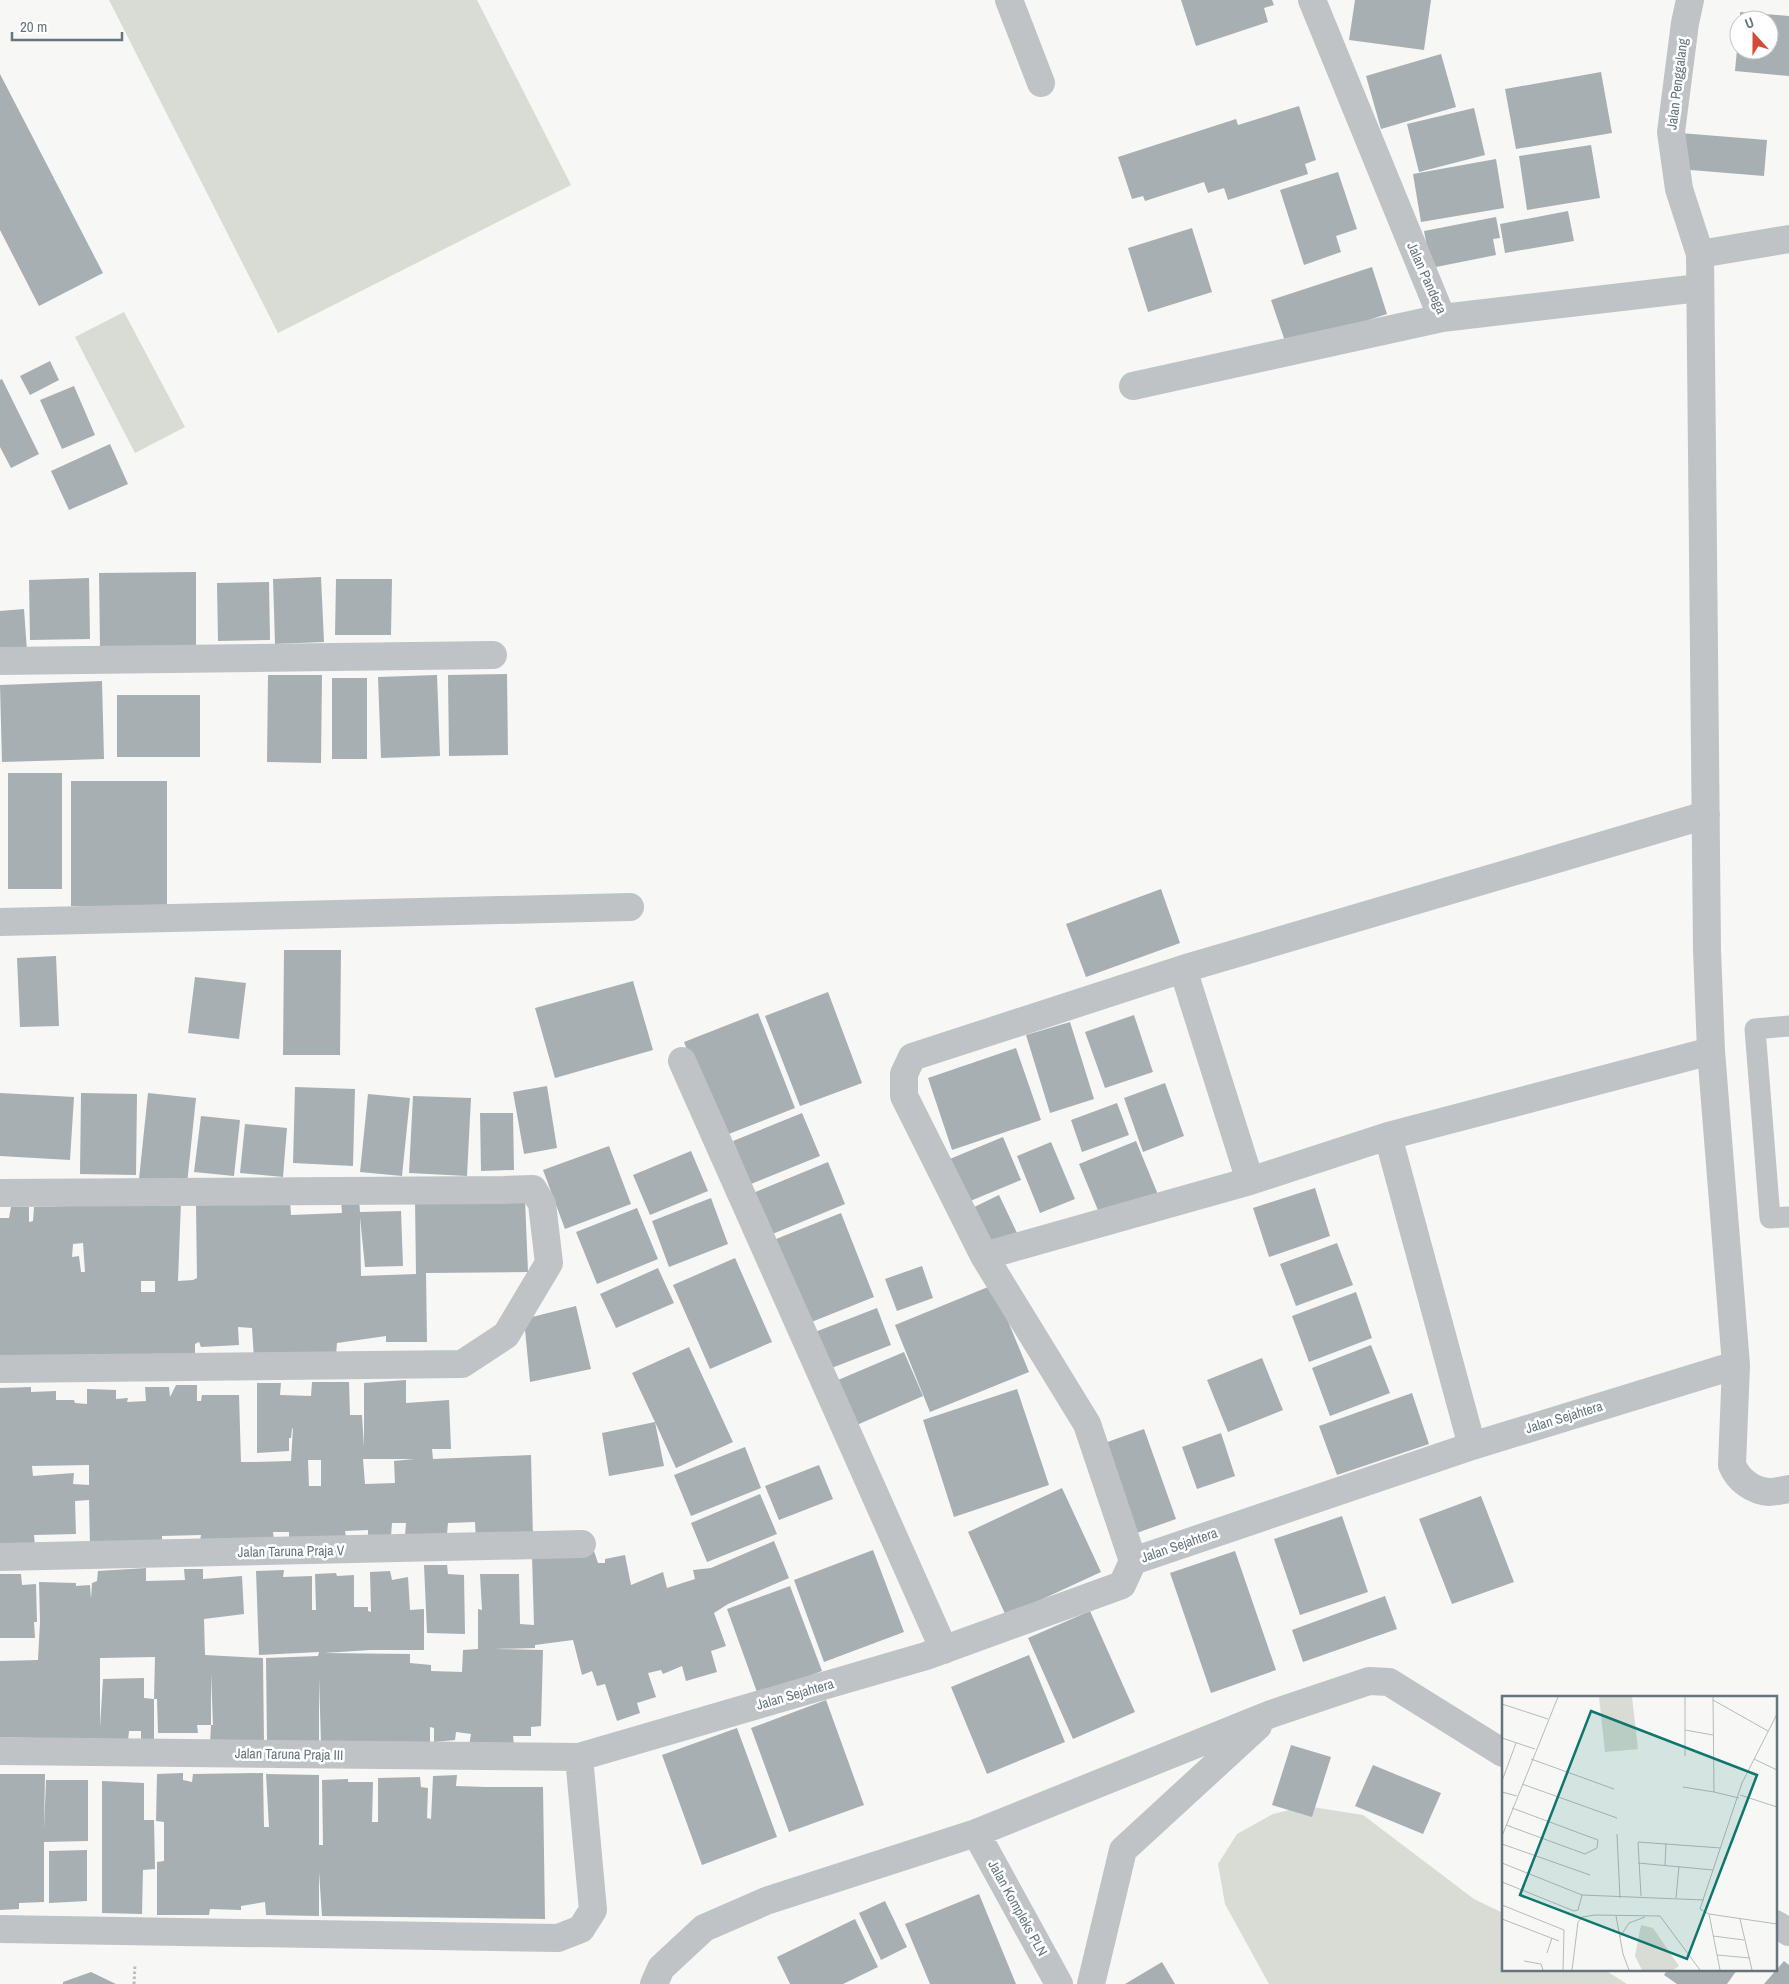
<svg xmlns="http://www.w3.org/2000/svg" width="1789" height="1984" font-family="'Archivo Narrow',sans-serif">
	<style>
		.green { fill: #d8dcd4 }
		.building { fill: #a7afb3; fill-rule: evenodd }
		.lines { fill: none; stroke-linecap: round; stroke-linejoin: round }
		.path { stroke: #b9bcbe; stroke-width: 3; stroke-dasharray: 2.5 2.5; stroke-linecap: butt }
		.service { stroke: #bfc3c6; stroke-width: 21 }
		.minor { stroke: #bfc3c6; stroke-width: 28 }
		.labels { text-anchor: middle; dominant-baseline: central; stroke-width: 5; stroke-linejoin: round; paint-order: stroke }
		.street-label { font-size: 14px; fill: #65757d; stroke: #fff }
		.inset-road { fill: none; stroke: #b4bbbe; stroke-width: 1 }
		.view { fill: #0f766e; fill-opacity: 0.15; stroke: #0f766e; stroke-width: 2.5 }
		.inset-edge { fill: none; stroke: #65757d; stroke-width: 2.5 }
	</style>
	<rect width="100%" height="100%" fill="#f7f7f5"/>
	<!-- green -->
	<path class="green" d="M109,0h368l94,185 -293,148z
		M124,312l61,115 -50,26 -60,-116z
		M1306,1806l57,9 111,84 29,14v57h102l22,14h-358l-44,-80 -7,-40 19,-30 36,-20z"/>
	<!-- building -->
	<path class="building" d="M1181,0h91l2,5 -10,3 4,14 -72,24z
		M1355,0h76l-7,50 -75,-10z
		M1740,12l49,4v60l-54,-5 3,-32 1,11h30v-30h-29z
		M1441,54l15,53 -75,22 -15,-53z
		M1601,72l11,61 -96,16 -11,-60z
		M0,74l103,199 -64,33 -39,-76z
		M1299,106l17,54 -11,4 3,10 -80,26 -4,-12 -16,5 -4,-11 -59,19 -2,-5 -11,3 -14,-42 118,-38 2,6z
		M1474,108l11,47 -66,17 -12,-48z
		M1680,133l87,7 -3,36 -86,-7z
		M1591,145l9,53 -73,12 -8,-54z
		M1496,159l8,49 -83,14 -8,-48z
		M1338,172l19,57 -21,7 5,16 -37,13 -24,-75z
		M1568,211l6,30 -69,12 -5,-29z
		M1496,217l4,21 -7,1 3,16 -65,13 -7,-37z
		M1192,228l20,64 -64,20 -20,-64z
		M1372,267l15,47 -100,33 -16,-47z
		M50,361l9,19 -29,15 -10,-19z
		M2,379l37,75 -28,14 -11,-21v-67z
		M74,386l21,49 -33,14 -22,-49z
		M110,444l18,40 -59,26 -18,-39z
		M196,572v75l-96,1 -1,-75z
		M321,577l3,65 -49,2 -2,-65z
		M89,578l1,61 -60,1 -1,-60z
		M336,579h56l-1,56h-56z
		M269,582l1,58 -52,1 -1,-58z
		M24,609l3,42 -27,2v-42z
		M507,674l1,81 -59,1 -1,-81z
		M268,675h54l-1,88 -54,-1z
		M437,675l3,81 -59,2 -3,-81z
		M332,678h35v81h-35z
		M102,681l2,78 -102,3 -2,-77z
		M117,695h83v62h-83z
		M8,773h54v116h-54z
		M71,781h96v125h-96z
		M1161,889l19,54 -94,34 -20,-53z
		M284,950h57l-1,105h-57z
		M56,956l3,70 -39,1 -3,-69z
		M195,977l51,6 -7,56 -51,-6z
		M633,981l20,69 -98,28 -20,-70z
		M828,992l34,91 -62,23 -35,-90z
		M758,1013l37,95 -74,29 -37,-95z
		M1134,1015l19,57 -48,16 -20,-56z
		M1070,1022l24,77 -44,14 -24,-78z
		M1016,1048l25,72 -89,30 -24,-72z
		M1165,1083l19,53 -41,16 -19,-54z
		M547,1086l10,62 -33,6 -11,-62z
		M295,1087l60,2 -2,77 -60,-3z
		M0,1093l74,4 -4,63 -70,-4z
		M81,1093l56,1 -1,81 -56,-1z
		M148,1093l48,5 -9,86 -48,-5z
		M368,1094l42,4 -8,78 -42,-4z
		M413,1096l58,2 -4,78 -58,-3z
		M1117,1103l12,32 -47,17 -11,-32z
		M480,1113h33l1,57 -33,1z
		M802,1113l18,43 -69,28 -18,-43z
		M201,1116l39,4 -6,56 -40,-4z
		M245,1124l42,4 -4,49 -43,-4z
		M1003,1137l18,43 -58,24 -18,-43z
		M1136,1141l23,56 -57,23 -23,-56z
		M1051,1142l24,57 -35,14 -23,-57z
		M609,1146l22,58 -66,25 -22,-59z
		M691,1151l17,40 -58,24 -17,-40z
		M828,1162l17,42 -75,31 -17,-42z
		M1315,1188l15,48 -61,21 -16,-49z
		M999,1195l18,38 -29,15 -20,-38z
		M415,1198l110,1 3,73 -102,1 1,69h-41v-6l-49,7 -1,12 -82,4 -2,-31 -14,-1 1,18 -38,2 -2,-5 -4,2v9l-52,4 -143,6v-145h9l2,-11h18v15l4,-1 1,-14 147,-5 -3,79 15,-1 4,-2 -1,-73 94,-4 1,14 51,-2 -1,-14h18l1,13 41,-1 2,55 -38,1 -5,-50 1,59 55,-2zM83,1243l2,29h-4l-2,-16 -7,1 1,-13zM141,1281h14v11h-14z
		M711,1198l17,46 -59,23 -17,-46z
		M637,1208l21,51 -61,25 -21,-52z
		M841,1213l33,84 -70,28 -33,-84z
		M1337,1243l16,42 -57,21 -16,-42z
		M735,1258l37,84 -62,27 -37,-84z
		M922,1266l11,32 -36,13 -12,-32z
		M658,1268l16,35 -58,25 -16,-34z
		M993,1285l36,87 -99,40 -35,-87z
		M1356,1292l16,46 -63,24 -17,-46z
		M576,1306l15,63 -61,13 -6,-63z
		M877,1308l14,37 -62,24 -14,-37z
		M1371,1345l19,48 -60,23 -18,-48z
		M689,1347l44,95 -57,26 -21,-46 9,44 -55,10 -7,-43 53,-11 -23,-49z
		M904,1352l19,44 -73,32 -19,-45z
		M1262,1358l21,52 -55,22 -21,-52z
		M406,1380v23l43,-3 2,49h-19l1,10 98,-4 2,84 -57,1 -1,-18 -27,1 -1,11 -42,2 1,-13h-14l-1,13h-23v-6l-23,1 1,6 -57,5v-10h-16l1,9h-74l1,-6 -39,1v6l-72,4 -1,-46 -14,1 1,33 -42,1 1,11h-35v-158l31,-1v5l25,-1v9h18l1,3 12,1v-15l29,1v9l12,-1 -1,4 19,-1 -1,-14h24l1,10 6,-12h21v16h4l1,-6h37l2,67h11l39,-1 2,-33 -1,1 -1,9h-2v13l-32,2v-70h24l-1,12 31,1 1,-14h37l1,33h12l2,32v-64zM363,1459h51l-20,2 1,22 -30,1zM308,1460h13v26h-12zM89,1465v20l-16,-1 1,-11 -41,3 -1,-10z
		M1017,1389l32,96 -95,32 -31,-97z
		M1412,1393l17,51 -92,31 -18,-49z
		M1144,1429l32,90 -45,16 -32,-90z
		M1221,1433l14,43 -38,13 -15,-42z
		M745,1447l16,41 -70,28 -17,-41z
		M819,1465l14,34 -54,21 -14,-34z
		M1062,1488l39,84 -95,44 -38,-84z
		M760,1494l17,40 -70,28 -16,-39z
		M1481,1496l33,86 -62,22 -33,-85z
		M1342,1516l26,76 -68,23 -26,-76z
		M774,1541l15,37 -61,26 -14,9 12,33 -15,5 6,21 -31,9 -4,-15 -19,8 -2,-4 -13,3 8,24 -19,6 3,10 -23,8 -12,-37 -8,2 -5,-15 -10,4 -9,-35 -38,5v3l-41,1 49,1 -2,76 -10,1v9h-18l1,9 -45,1 2,-12 -15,-2 -1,8 -21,2v-14l-4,-1v20l-109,-4 -2,-65v68l-52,-4 -1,-84 52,-2 1,-4 -60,3 -3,-84 28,-1 -1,7 29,-1v34h4l-1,-36 21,-1 1,3 17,-1v32h14v4l3,1 -1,-40 20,-1 2,9 16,-3 2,33 14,-1v41h-54l-46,3 86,1v9l21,2v6l31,1 1,-22 15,-1v-40l4,1 -2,-36h39l1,50 14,1 -2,-69 23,-1 39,-4 4,12h7v-4l20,-4 6,30 32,-13 4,16 28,-9 -2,-9 18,-2z
		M873,1550l31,82 -80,30 -30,-82z
		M1235,1551l41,119 -65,23 -41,-120z
		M424,1565h23l1,9 16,1 1,59 -38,-1z
		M146,1568v13l39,-1 -1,-11h19v10l39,-3 2,38 -40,5 1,36 58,3 1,86h-54l1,-19h2l-2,-52v52h-14l1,8h-40l-1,-34h-3v44h-13v-12h-12l-1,10 -128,-4v-76l38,-1 2,-38 -1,-40 37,1v3l14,-1 1,14 1,-16 5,-2 1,-10zM155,1657l-1,42 -10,-1v-20l-41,1 -3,48v-69z
		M0,1574h21l1,11 14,-1 1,38h-3l1,16h-35z
		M790,1586l32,85 -64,24 -31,-86z
		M1385,1596l12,33 -94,33 -11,-32z
		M1090,1611l45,101 -62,27 -45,-101z
		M1029,1655l36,87 -78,32 -36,-87z
		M826,1700l38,105 -75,27 -38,-104z
		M737,1728l40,109 -75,28 -40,-110z
		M1291,1745l40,12 -19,60 -40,-12z
		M1373,1765l68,28 -18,41 -68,-28z
		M183,1773v7l9,2 1,-8 70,-1 1,54h5l-3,-53 53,1v70h4l-1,-65 26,-1v3h25l-1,40h6v-44l42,-1 1,10 7,1 -1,30 4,1 2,-43 24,-1 -1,11 30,1h57l2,132 -223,-3 -3,-44v44l-53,-1 -1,-13 -24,4v4l-31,-1 -1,6h-52v-53l7,-1v-39l-8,-1 1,-47z
		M0,1774h45l-1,56 2,-50h42v61l-44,1v60l-25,1v6l-19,1z
		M102,1781l42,2v37h10l1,49 -12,1 -1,44 -40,-1z
		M87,1850v51l-38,2v-52z
		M979,1894l37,90h-86l-25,-60z
		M885,1901l22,46 -26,13 -22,-47z
		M855,1919l23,48 -35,17h-53l-13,-27z
		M1784,1961l5,4v19h-25z
		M1162,1962l13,22h-50z
		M1667,1970h70l-10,14h-50l-13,-9z
		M91,1972l25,12h-53v-2z"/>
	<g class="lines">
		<!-- path -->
		<path class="path" d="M134,1984l1,-19"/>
		<!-- service -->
		<path class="service" d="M1789,1026l-34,3 15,189 19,-1"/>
		<!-- minor -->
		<path class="minor" d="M1009,0l32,83
			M1312,0l130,318 257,-30
			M1690,0l-5,23 -14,109 8,57 21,65 7,696 4,101 25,314 -4,100c6,15 21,26 37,27 6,0 14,-2 20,-3
			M1700,254l89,-15
			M1133,386l309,-68
			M0,661l493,-6
			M0,922l630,-15
			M1183,969l67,212
			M682,1061l262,589
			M1388,1136l84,310
			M0,1193l504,-3 29,-1 9,15 7,59 -43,72 -44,29 -462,5
			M984,1256l266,-75 138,-45 323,-85
			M0,1557l582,-13
			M1133,1561l-46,-137 -103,-168 -80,-160v-22l8,-17 271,-88 523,-154
			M0,1751l579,6 347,-101 196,-71 11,-24 339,-115 264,-81
			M976,1833l83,151
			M1775,1924l14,8
			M0,1929l558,9 23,-9 12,-19 -14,-153
			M654,1984l7,-16 43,-40 62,-27 210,-68 295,-119 98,-33 20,1 114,71
			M1091,1984l32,-134 135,-124"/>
	</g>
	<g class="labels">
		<!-- street labels -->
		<g class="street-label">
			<text transform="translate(1677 84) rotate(-83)">Jalan Penggalang</text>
			<text transform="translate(1427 278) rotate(66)">Jalan Pandega</text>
			<text transform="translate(1564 1417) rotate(-17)">Jalan Sejahtera</text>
			<text transform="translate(1179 1545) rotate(-19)">Jalan Sejahtera</text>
			<text transform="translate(291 1551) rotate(-1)">Jalan Taruna Praja V</text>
			<text transform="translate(795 1694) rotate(-16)">Jalan Sejahtera</text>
			<text transform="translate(289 1754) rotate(1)">Jalan Taruna Praja III</text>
			<text transform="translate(1018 1908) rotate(61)">Jalan Kompleks PLN</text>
		</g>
	</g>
	<!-- overview -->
	<g transform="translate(1502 1696)">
		<rect width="275" height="275" fill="#f7f7f5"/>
		<path d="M97,1h33l6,52 -33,3zM139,229l12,3 26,38 -6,4h-31l-7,-14z" fill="#d8dcd4"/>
		<path class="inset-road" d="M183,1v33l28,5M211,1l1,95 25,6M211,4l55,31M0,8l46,15M275,18l-35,69 -42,126 9,5 68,10M183,34v26M0,42l33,11M29,63l83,30M252,63l23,11M0,85l14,-38M20,88l95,34M181,91l31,5M0,96l15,4M238,99l37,12M4,129l79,29 12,-6 1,-8 -86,-32M115,138l3,64M0,140l56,-139M0,148l88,31M0,167l80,32 122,5M136,167l75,7M163,169l1,-22M0,186l72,29 4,-1 4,-15M139,200l-3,-54 83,6M174,202l3,-32M0,209l62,25 -1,40M207,218l11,56M114,220l7,38 6,16M0,223l57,22M238,223l12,51M211,240l31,4M118,241l9,-14 16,-6M45,257l5,-15M215,259l33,3M22,265l17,3 2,6M70,274l6,-48 4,-5 13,-2 65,1 40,54"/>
		<path class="view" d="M89,15l166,64 -70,184 -167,-64z"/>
		<rect width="275" height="275" class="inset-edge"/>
	</g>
	<!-- north arrow -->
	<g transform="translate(1754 35) rotate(339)"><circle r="24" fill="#ffffff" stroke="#c1c8cb"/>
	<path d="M0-4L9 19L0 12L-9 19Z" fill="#d44c38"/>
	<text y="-8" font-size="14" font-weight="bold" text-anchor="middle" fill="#65757d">U</text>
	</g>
	<!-- scale -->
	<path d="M12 32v8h110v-8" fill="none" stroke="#65757d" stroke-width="2.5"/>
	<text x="20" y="32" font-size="15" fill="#65757d" stroke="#ffffff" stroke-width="4" paint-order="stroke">20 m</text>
</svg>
